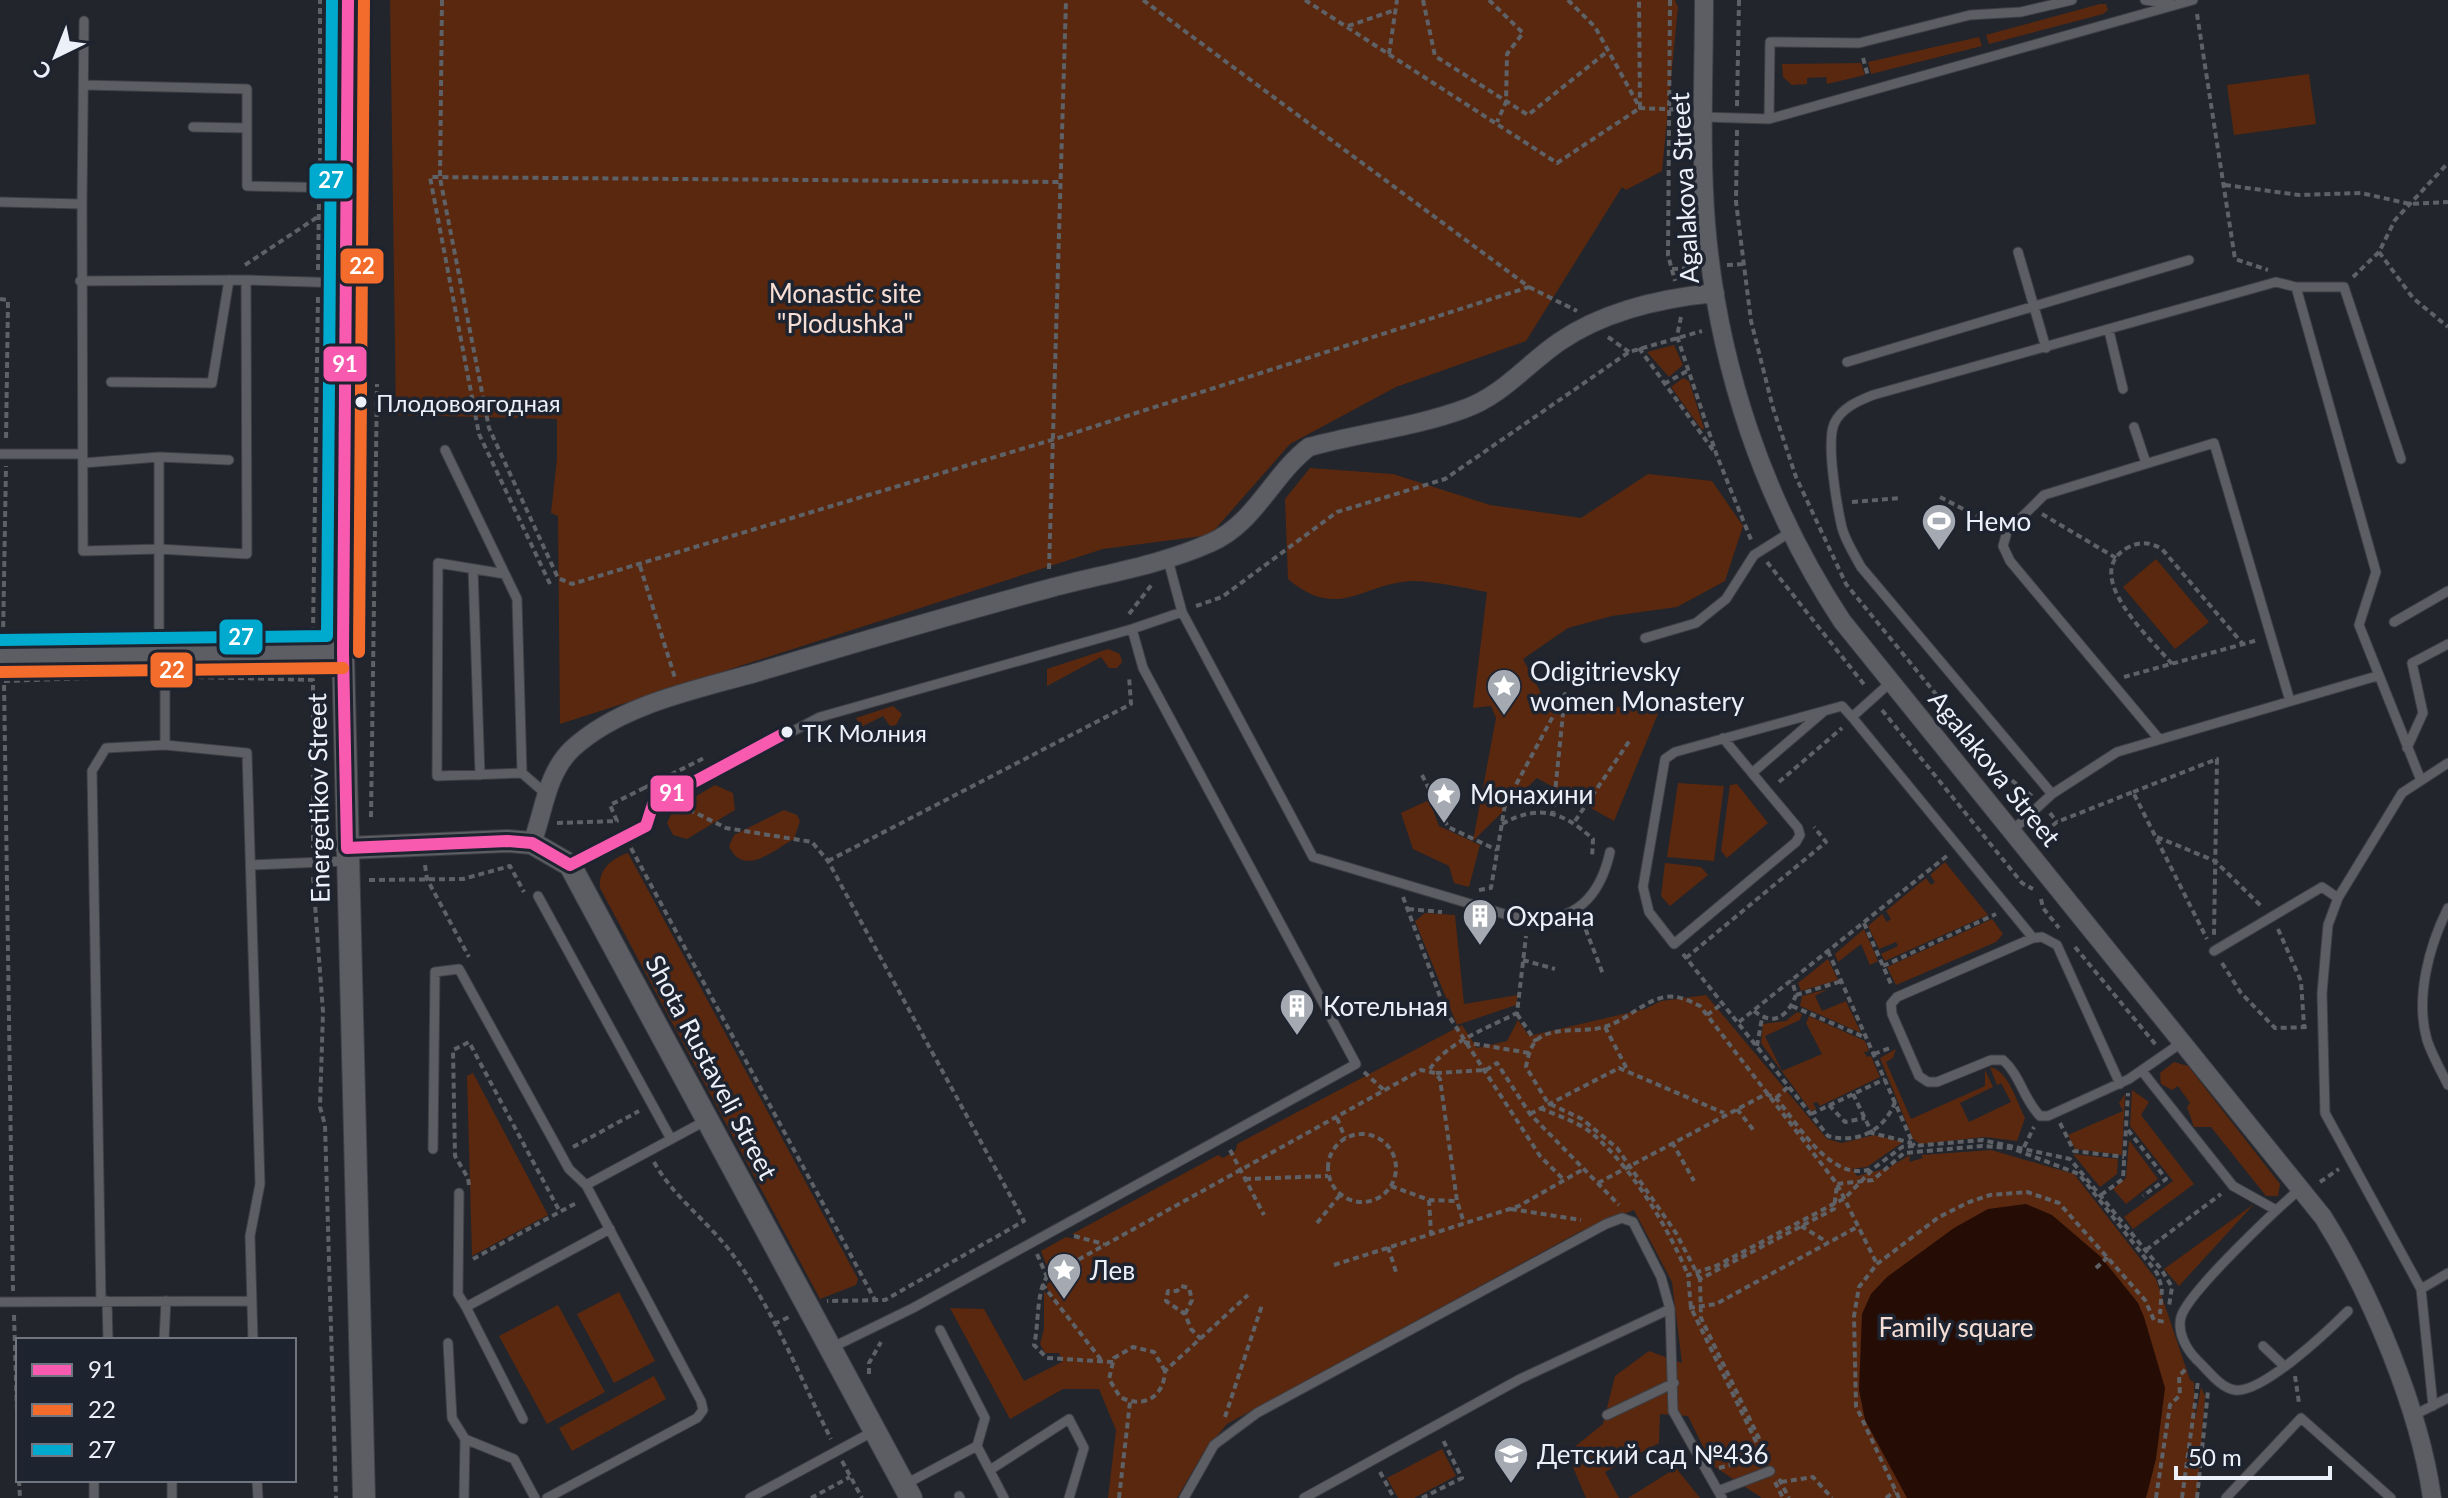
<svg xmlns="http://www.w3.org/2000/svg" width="2448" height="1498" font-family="Lato,sans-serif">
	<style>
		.green { fill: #5a280e }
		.water { fill: #250d06 }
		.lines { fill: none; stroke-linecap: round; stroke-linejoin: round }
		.service-casing { stroke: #3d3f45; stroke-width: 11 }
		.minor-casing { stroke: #3d3f45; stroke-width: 20 }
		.tertiary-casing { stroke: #3d3f45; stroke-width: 24 }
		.path { stroke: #5e6166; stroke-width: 4; stroke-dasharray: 6 4; stroke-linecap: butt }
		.service { stroke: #5c5e63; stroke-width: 9 }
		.minor { stroke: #5c5e63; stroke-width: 18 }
		.tertiary { stroke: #5c5e63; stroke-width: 22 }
		.bus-1-casing { stroke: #1e2330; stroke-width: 18 }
		.bus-2-casing { stroke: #1e2330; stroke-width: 18 }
		.bus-3-casing { stroke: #1e2330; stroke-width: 18 }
		.bus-1 { stroke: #f75aaf; stroke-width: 12 }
		.bus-2 { stroke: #f36c2b; stroke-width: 12 }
		.bus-3 { stroke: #00a9ce; stroke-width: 12 }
		.bus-dot { fill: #ecf0f8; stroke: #1e2330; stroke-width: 3 }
		.labels { text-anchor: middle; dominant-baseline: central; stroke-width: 7; stroke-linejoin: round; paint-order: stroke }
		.bus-label { font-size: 24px; fill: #ecf0f8; stroke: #1e2330; text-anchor: start }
		.street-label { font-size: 26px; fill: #ecf0f8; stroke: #1e2330 }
		.park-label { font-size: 26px; fill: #f7ded4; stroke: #1e2330 }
		.poi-label { font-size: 26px; fill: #ecf0f8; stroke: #1e2330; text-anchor: start }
		.line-badge { stroke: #1e2330; stroke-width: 3 }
		.badge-label { font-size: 22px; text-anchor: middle; font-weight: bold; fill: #fff }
	</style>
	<rect width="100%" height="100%" fill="#22252c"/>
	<!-- green -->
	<path class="green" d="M390,0h1285l3,7 -16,164 -36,19 -4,-3 -96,154 -130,46 -106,57 -80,91 -107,14 -543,175 -2,-208 -7,-3 6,-54v-40l-161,-4z
		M2100,4h6l2,6 -5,4 -114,30 -3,-9z
		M1979,37l3,9 -111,28 -3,-12z
		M1861,63l4,12 -38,9 -1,-7 -19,1v6l-15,1 -9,-8 -1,-13z
		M2309,74l7,50 -82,11 -7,-50z
		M1674,345l9,20 -14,12 -22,-25z
		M1683,378l6,3 15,47 -2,2 -31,-43z
		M1310,468l83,6 97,31 91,13 67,-44 64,7 31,45 -18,55 -48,26 -65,9 -44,12 -45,31 28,53 111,-8 -48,117 -77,-43 -64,63 23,-123 -5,-12 -18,2 14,-116c-23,-4 -52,-11 -75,-11 -50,2 -73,41 -124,-2l-3,-80z
		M2156,559l53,63 -34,27 -52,-62z
		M1108,649l12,5 2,8 -5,6h-8l-8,-11 -54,29v-17z
		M893,706l9,8 -6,11 -6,1 -7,-10 -22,11 -5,-9z
		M1678,783l46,3 -10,75 -47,-4z
		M1737,784l31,39 -41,35 -6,-7 9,-66z
		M715,785l18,8 2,17 -48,29 -14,-4 -6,-12 6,-13z
		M1429,800l10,26 41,19 -11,42 -15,-4 -5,-17 -36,-17 -12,-36z
		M784,810l13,5 3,6 -6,18c-20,11 -51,39 -65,7l5,-11z
		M628,853l230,426 -2,6 -36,14 -220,-411c-2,-18 12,-30 28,-35z
		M1945,862l43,53 -103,46 -4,-7 17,-8 -2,-4 -17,7 -11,-23 14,-12 5,8 4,-3 -5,-8 40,-33 5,7 4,-3 -5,-7z
		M1665,863l36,4 7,8 -38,31 -9,-10z
		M1425,913l30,2 9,89 54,-9 -2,10 -59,20 -42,-104z
		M1992,919l11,15 -7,8 -100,43 -9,-18z
		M1864,929l14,32 -8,4 -9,-21 -23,18 -3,-8z
		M1828,959l10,21 -37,11 -3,-8z
		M1828,989l-13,7 7,15 24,-10 15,32 -61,-27 2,-10z
		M1706,995l121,144 15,4 32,-8 29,7 -36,25 -15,2 5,7 31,-8 22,-13 -1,7 14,-4 -2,-3 70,-5 83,24 82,105 34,101 4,2 1,37 6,-32 4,9 -8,102h-435l-50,-33 -24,-49 -28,-2 -1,29 -54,29 14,26h-33l-19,-45 36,-29 12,-48 34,-25 33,12 -10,-81 -38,-72 -55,22 -352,192 -24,29 -26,45h-69l8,-68 -17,-41h-36l-53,30 -60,-111 34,1 40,72 38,-19 -3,-9h-14l-5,-9 4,-15v-38l10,11 -8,-16 6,-7 -11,-28 25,-14 9,2 5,-3 -8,-2 146,-79 5,3 13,-8 1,-6 225,-119 15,23 30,-7 11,-21 11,16 116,-27 16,-8z
		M1797,1012l5,2 -2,6 -35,16 17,35 40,-17 -16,-31 3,-7 56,25 4,10 -5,1 3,5 4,-1 9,21 -60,29 -3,-4 -4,1 3,6 -5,2 -50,-68 2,-19 23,-3z
		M1896,1049l-3,9 -7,4 25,57 74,-33v-16l8,17 -33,16 9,19 42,-20 -10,-19 -4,2 -7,-18c18,3 27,35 35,51l-8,23 -32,-4 -65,7 -7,-5 -33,-81z
		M2174,1062l14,4 92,118 -2,12h-12l-55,-69h-17l-7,-20 3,-4 -12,-17 -6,4 -11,-6 -1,-11z
		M473,1073l75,142 -76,41 -5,-180z
		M2132,1090l17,12 -8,13 53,69 -61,45 -9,-12 49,-36 -43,-55z
		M2125,1094l-3,61 -47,-6 -7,-14 55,-24 -4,-8z
		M2129,1140l29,39 -32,25 -13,-15 13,-11z
		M2073,1154l45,5 -1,15 -17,13z
		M2254,1204l-75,82 -15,-17z
		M619,1292l36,69 -41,22 -37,-69z
		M558,1305l47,87 -58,32 -48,-88z
		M654,1376l12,23 -94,52 -13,-23z
		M1442,1449l14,27 -42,22h-16l-11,-20z
		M1676,1468l24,30h-72z"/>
	<!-- water -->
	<path class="water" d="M2026,1204l26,11 49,42 37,46 6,14 21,71 -9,71 -10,39h-239l-42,-78 -6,-30 3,-76 9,-20 16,-17 67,-49 34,-19z"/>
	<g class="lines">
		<!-- service casing -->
		<g class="service-casing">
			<path id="service" d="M2145,0l26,4
				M84,85l163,4v97l99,2
				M1704,117l65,2 424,-119
				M1769,119l1,-77 89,1 111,-28 51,-3 51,-12
				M193,127l54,1
				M0,202l82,2 1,347 76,-2 88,5 -1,-274 99,3
				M82,204l2,-183
				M2018,252l28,96
				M80,281l166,-1
				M2296,287h48l57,172
				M2109,331l14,58
				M1847,362l342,-102
				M111,382l101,1 17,-103
				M2134,427l12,36
				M445,450l72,149 5,174 23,20
				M0,454h82
				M159,457v173l6,46v69
				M83,463l76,-6 70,3
				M1168,560l14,52 131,245 215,64c48,0 72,-24 82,-69
				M473,569l7,206
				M505,574l-67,-11 -1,213 85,-3
				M2394,622l54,-31
				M1132,629l50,-17
				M1645,638l51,-15 30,-24 28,-44 35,-22
				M1823,712l-71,61 46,55 2,7 -4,7 -122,102 -25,-32 -6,-25 22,-128 10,-7 167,-46 10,11 39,-35
				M1852,717l181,221 9,-1 15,8 63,139
				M1723,738l29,35
				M2159,739l-149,-178 -7,-15 4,-14 37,-37 170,-52 76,258
				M2407,748l16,-35 -11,-50 36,-19
				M2052,794l-191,-227c-7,-13 -15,-25 -19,-39 -5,-22 -16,-84 -8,-104 7,-16 24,-23 39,-29l403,-113 20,5 80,285 -17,53 61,153
				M2013,830l39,-36 65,-42 260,-76
				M251,865l96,-4
				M570,865l76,-39 7,-22 167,-87 312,-88 11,39 213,396 -443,244 -82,40
				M538,896l133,243
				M2448,908c-19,38 -33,90 -21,132 5,15 14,31 21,45
				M2033,938l-136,59 -6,7 1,10 27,62 9,6h9l54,-22h12c17,15 21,40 37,56h8l81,-37 55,-38
				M2214,951l108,-64 16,11
				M2142,1071l91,115 43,24
				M433,1149l2,-177 24,-3 110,200 17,16 115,216 2,9 -6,8 -150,80
				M586,1185l119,-64
				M2301,1188c-23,20 -113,104 -120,129 -4,15 5,32 16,43 11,10 23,28 38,30 27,4 94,-60 113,-79
				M459,1193l-1,101 8,13 144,-78
				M2421,1289l-96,-176 -3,-120 6,-68 10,-27 64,-105 46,-30
				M101,1301l-9,-530 14,-23 59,-3 82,8 13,431 -10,52 3,104
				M107,1301l1,39
				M0,1302l252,-1
				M466,1307l57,112
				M1670,1309l3,102 49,87
				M164,1340l2,-39
				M448,1343l4,75 13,21 -1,59
				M2263,1346l21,20
				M2433,1406l-12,-117 27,-16
				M1607,1415l67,-32
				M2414,1415l34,-17
				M465,1439l49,20 21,39
				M977,1446l27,52
				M990,1470l79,-51 15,29 -15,50
				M94,1480v18
				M172,1480v18
				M257,1480l1,18
				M904,1485l73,-39 8,-28 -45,-88
				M1718,1491l52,-20
				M959,1496l1,2
				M750,1498l124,-67
				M1184,1498l30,-53 43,-32 349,-189 16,-6 11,4 28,55 9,32 -150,70 -216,119
				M2226,1498l75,-80 90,80"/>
		</g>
		<!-- minor casing -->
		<g class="minor-casing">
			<path id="minor" d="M1704,0c0,75 -4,150 2,224 12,143 58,278 136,397l481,596c48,76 97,193 109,281
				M532,843c12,-31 14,-69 40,-94 47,-44 123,-59 183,-76 97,-29 194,-58 292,-84 55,-15 111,-23 163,-46 45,-19 62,-68 99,-96 51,-14 106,-20 155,-38 38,-13 63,-45 95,-67 45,-31 103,-44 156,-49"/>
		</g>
		<!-- tertiary casing -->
		<g class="tertiary-casing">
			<path id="tertiary" d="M348,0l-5,652 21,846
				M0,656l343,-4
				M347,848l160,-7 25,2 38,22 341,633"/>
		</g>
		<!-- path -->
		<path class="path" d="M442,0l-2,178 49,250 69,150 14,6 483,-145 474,-152 -386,-287
			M1305,0l252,163 83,-55 -1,-108
			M1423,0l12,56 93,59 80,-64
			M1489,0l34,33 -16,21 -1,48 -9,20
			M1568,0l27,27 45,81 46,2
			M1670,0l-2,255 7,26
			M2197,14l38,245 33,11
			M1348,26l47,-16
			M1389,54l8,-54
			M1863,58l5,18
			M1737,106l2,-106
			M1737,130l-1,72 15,119 22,87 23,69 50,107 151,185 35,27
			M320,174v-174
			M2225,185l74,10 62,-2 49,11 38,-2
			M2379,252l34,46 35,29
			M245,265l74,-49
			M1727,265l17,-1
			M1672,269l22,-1
			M318,270l1,-71
			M2353,277l26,-25 16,-32 53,-57
			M1529,287l48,24
			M0,299l8,1 -2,141
			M1681,317l-4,19 40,120 35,86
			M1608,337l21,15
			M1639,348l74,102
			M1664,384l25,-14
			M1940,497l54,28
			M1852,502l49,-4
			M2042,514l74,44
			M1767,562l99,125
			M640,566l35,112
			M1049,569l17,-569
			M550,584l-71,-150 -49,-257 631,5
			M1196,606l26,-9 115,-85 108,-33 184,-127 73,-21
			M1129,614l24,-31
			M313,633l5,-338
			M3,637l3,-171
			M2172,664c-21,-25 -92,-89 -45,-116 13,-7 23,-6 35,1l80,94
			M198,677l115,3v168
			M2124,677l134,-37
			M1882,710l140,173 11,6
			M1422,775l26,52 49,23
			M1779,782l63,-54
			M644,788l62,-31
			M2133,792l84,-33 -3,176
			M680,805l46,23 86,14 16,19 196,360 -139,79 -58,1
			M2050,813l7,9
			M371,817l6,-433
			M1575,821l55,-81
			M557,823l60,-2 -7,-16 34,-17 7,3
			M1502,824c37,-20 60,-13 91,15l-1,19
			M2157,837l58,24 46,45
			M2037,838l20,-16 76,-30 74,147
			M631,848l244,452
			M828,861l303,-157 -2,-28
			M425,865l2,14 42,78
			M313,877l10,135 -3,95 5,18 11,373
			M369,880l94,-1 47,-13 14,26
			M1479,890l12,-2 14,-83 60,-111 -12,118
			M1403,897l42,113 95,146 24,24
			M2041,899l2,9 16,20
			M1408,909l34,3
			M1582,920l21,54
			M1864,923l27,61
			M2278,929l23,52 3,45
			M2075,947l81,98
			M1828,951l86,195
			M1683,954l145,182c30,8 56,-5 67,-34
			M1686,958l140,-116 -12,-15
			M1523,960l32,9
			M2222,963l19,30 34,35 35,-1
			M1883,966l113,-52
			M1796,995l46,-14
			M1792,1006l72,31
			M1754,1011c20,16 34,5 42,-16l-4,-15
			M1517,1014l19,28
			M1707,1015l16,-12
			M1739,1022l209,-167
			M1605,1027l23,44
			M1464,1042l65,11
			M1757,1046l5,-28
			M1874,1054l16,-6
			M1430,1069c17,-27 58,-41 87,-56l9,-77
			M1364,1072l22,20
			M1436,1073l50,-3 11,-7 33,51 89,91
			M1853,1094l19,39 40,10
			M1776,1098l13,-12
			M1829,1105l16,17 20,-4
			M1540,1108c18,8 40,14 55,28 39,35 73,91 93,139
			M1737,1109l18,23
			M1530,1114l89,-46 105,45
			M1811,1114l74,-35
			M1337,1118l8,20
			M2060,1123l14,28 50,6
			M2128,1130l38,49 -23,17
			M1328 1168a34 34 0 1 1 68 0a34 34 0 1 1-68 0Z
			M1672,1142l22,39
			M573,1147l66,-36
			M2024,1147l10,-20
			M1230,1150l34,65
			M654,1162c20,36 55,60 79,93 41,55 67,123 98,184
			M1245,1179l83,-3
			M2320,1182l19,-13
			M1598,1183l168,-89 10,4c22,26 55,85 95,71
			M469,1185l-1,-7 -13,-22 -2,-106 16,-8 91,170
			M1391,1186l38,14 28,1
			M2101,1195l22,-16 5,-86
			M1429,1200l2,33
			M1511,1209l70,11
			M1317,1223l23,-28
			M1801,1226l26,16
			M1074,1236l30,8
			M1388,1247l9,28
			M2146,1250l75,-56
			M1037,1254l10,23
			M473,1259l105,-57
			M1334,1265l185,-59 63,-36
			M2096,1268l12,-11
			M1700,1279l-24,-46 -59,-85 -35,-29 -34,-16 -22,-36c2,-10 4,-21 12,-28 16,-13 47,-6 66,-12 22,-6 39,-26 61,-30 13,-2 23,3 35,9l137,178 40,80
			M1042,1284l60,77
			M13,1291l-9,-610 86,-3
			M1689,1308l27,-4 143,-78
			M1185,1314l7,-14 -3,-12 -8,-2 -4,5h-9l-2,10 19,13 6,15 10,10
			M14,1315l4,130
			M774,1324l15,-7
			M1113,1362l-66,-4 -13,-13c5,-20 2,-53 13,-68l374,-207 14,3 5,6 17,122 7,22
			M1165,1371l-11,-19 -21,-5 -19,11 -5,21 11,18c24,12 44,0 45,-26l83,-76
			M869,1374v-11l12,-21
			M2295,1376l4,27
			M1225,1417l37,-112
			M1768,1457l-67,-139 -1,-39 134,-70 3,-25 36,-4 31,-27 78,-7 29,2 68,26 78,99 5,15 -2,26
			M1765,1460l-74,-152 -3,-33 28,-9 129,-68 29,-30 28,-21 80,-7 88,19 91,110 11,18 -3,19
			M842,1461l20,37
			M1719,1468l38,-10
			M1380,1472l14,26
			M1779,1479l10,19
			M19,1480l1,18
			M1775,1482l8,16
			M1781,1482l32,-5 19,21
			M811,1498l39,-21
			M1119,1498l11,-96
			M1422,1498l40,-20 -20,-40
			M1886,1498l9,-7
			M1899,1498l-43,-92 -2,-90 5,-29 18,-23 62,-47 30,-15 21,-7 37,-3 32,11 86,97 9,20 12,2
			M2156,1498l14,-93 10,-10 -1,-19 7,-7
			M2182,1498l16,-117
			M2197,1498l11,-107"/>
		<!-- service -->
		<use href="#service" class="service"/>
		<!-- minor -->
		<use href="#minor" class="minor"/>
		<!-- tertiary -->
		<use href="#tertiary" class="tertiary"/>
		<!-- bus-1 casing -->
		<g class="bus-1-casing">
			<path id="bus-1" d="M347,848l-4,-196 5,-652
				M347,848l160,-7 25,2 38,22
				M570,865l76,-39 7,-22 134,-72"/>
		</g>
		<!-- bus-2 casing -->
		<g class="bus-2-casing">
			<path id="bus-2" d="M359,652l5,-652
				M0,672l343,-4"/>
		</g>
		<!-- bus-3 casing -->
		<g class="bus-3-casing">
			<path id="bus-3" d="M0,640l327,-4 5,-636"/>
		</g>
		<!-- bus-1 -->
		<use href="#bus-1" class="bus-1"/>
		<!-- bus-2 -->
		<use href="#bus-2" class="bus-2"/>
		<!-- bus-3 -->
		<use href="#bus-3" class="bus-3"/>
	</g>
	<!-- icons -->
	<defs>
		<g id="stadium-pin" transform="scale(1.8)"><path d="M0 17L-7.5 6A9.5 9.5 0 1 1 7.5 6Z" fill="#a5a9b1" stroke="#1e2330"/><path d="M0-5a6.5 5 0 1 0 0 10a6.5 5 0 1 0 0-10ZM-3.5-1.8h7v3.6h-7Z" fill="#fff"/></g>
		<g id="sight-pin" transform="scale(1.8)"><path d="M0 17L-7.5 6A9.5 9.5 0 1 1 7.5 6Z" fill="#a5a9b1" stroke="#1e2330"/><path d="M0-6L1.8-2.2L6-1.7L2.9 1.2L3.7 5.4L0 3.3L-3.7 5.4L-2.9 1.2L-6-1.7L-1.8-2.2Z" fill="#fff"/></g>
		<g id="building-pin" transform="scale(1.8)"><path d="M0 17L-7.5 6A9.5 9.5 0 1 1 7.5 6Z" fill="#a5a9b1" stroke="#1e2330"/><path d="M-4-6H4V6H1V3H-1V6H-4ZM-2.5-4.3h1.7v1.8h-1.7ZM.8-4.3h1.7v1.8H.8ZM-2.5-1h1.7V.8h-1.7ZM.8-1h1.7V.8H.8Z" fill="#fff"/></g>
		<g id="school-pin" transform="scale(1.8)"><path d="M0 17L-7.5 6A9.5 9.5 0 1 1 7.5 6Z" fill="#a5a9b1" stroke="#1e2330"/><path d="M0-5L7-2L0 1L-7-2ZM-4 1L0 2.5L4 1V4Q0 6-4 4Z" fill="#fff"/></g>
	</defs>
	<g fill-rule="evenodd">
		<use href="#stadium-pin" x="1939" y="521"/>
		<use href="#sight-pin" x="1504" y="686"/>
		<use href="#sight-pin" x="1444" y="794"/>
		<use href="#building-pin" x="1480" y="916"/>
		<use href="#building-pin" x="1297" y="1006"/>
		<use href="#sight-pin" x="1064" y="1270"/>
		<use href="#school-pin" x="1511" y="1454"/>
	</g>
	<!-- markers -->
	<g class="bus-dot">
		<circle cx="361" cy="402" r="7"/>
		<circle cx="787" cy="732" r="7"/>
	</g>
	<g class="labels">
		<!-- bus labels -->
		<g class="bus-label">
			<text x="376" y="402">Плодовоягодная</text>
			<text x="802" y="732">ТК Молния</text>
		</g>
		<!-- street labels -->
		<g class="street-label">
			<text transform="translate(1684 188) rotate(-93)">Agalakova Street</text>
			<text transform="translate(1995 768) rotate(51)">Agalakova Street</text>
			<text transform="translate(318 798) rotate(-91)">Energetikov Street</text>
			<text transform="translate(712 1067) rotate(62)">Shota Rustaveli Street</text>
		</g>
		<!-- park labels -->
		<g class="park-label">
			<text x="845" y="293">Monastic site<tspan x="845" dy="30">"Plodushka"</tspan></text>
			<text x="1956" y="1327">Family square</text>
		</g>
		<!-- poi labels -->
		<g class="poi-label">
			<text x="1965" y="521">Немо</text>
			<text x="1530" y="671">Odigitrievsky<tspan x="1530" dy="30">women Monastery</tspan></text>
			<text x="1470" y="794">Монахини</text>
			<text x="1506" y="916">Охрана</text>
			<text x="1323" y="1006">Котельная</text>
			<text x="1090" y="1270">Лев</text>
			<text x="1537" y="1454">Детский сад №436</text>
		</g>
	</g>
	<g class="line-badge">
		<rect x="308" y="162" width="46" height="38" rx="8" fill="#00a9ce"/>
		<rect x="339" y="247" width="46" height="38" rx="8" fill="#f36c2b"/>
		<rect x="322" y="345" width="46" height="38" rx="8" fill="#f75aaf"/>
		<rect x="218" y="618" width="46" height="38" rx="8" fill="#00a9ce"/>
		<rect x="149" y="651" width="45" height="38" rx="8" fill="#f36c2b"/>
		<rect x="649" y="774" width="46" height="39" rx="8" fill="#f75aaf"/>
	</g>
	<g class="badge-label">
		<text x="331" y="188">27</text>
		<text x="362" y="274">22</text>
		<text x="345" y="372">91</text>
		<text x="241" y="645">27</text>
		<text x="172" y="678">22</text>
		<text x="672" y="801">91</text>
	</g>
	<!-- legend -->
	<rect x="16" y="1338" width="280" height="144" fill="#1e2330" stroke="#707580" stroke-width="2"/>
	<rect x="32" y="1364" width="40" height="12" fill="#f75aaf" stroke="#707580" stroke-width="2"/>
	<text x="88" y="1378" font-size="24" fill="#ecf0f8">91</text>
	<rect x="32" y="1404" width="40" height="12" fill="#f36c2b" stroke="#707580" stroke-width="2"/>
	<text x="88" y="1418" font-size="24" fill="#ecf0f8">22</text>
	<rect x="32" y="1444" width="40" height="12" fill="#00a9ce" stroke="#707580" stroke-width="2"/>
	<text x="88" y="1458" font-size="24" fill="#ecf0f8">27</text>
	<!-- north arrow -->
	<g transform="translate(56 56) rotate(223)" stroke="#1e2330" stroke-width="6" paint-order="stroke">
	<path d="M0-6L14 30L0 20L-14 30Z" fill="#ecf0f8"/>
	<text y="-12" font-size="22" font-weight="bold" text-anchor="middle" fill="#ecf0f8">С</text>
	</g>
	<!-- scale -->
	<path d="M2176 1466v12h154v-12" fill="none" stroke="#ecf0f8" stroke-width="4"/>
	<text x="2188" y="1466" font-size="24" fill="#ecf0f8" stroke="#1e2330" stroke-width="6" paint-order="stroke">50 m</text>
</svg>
